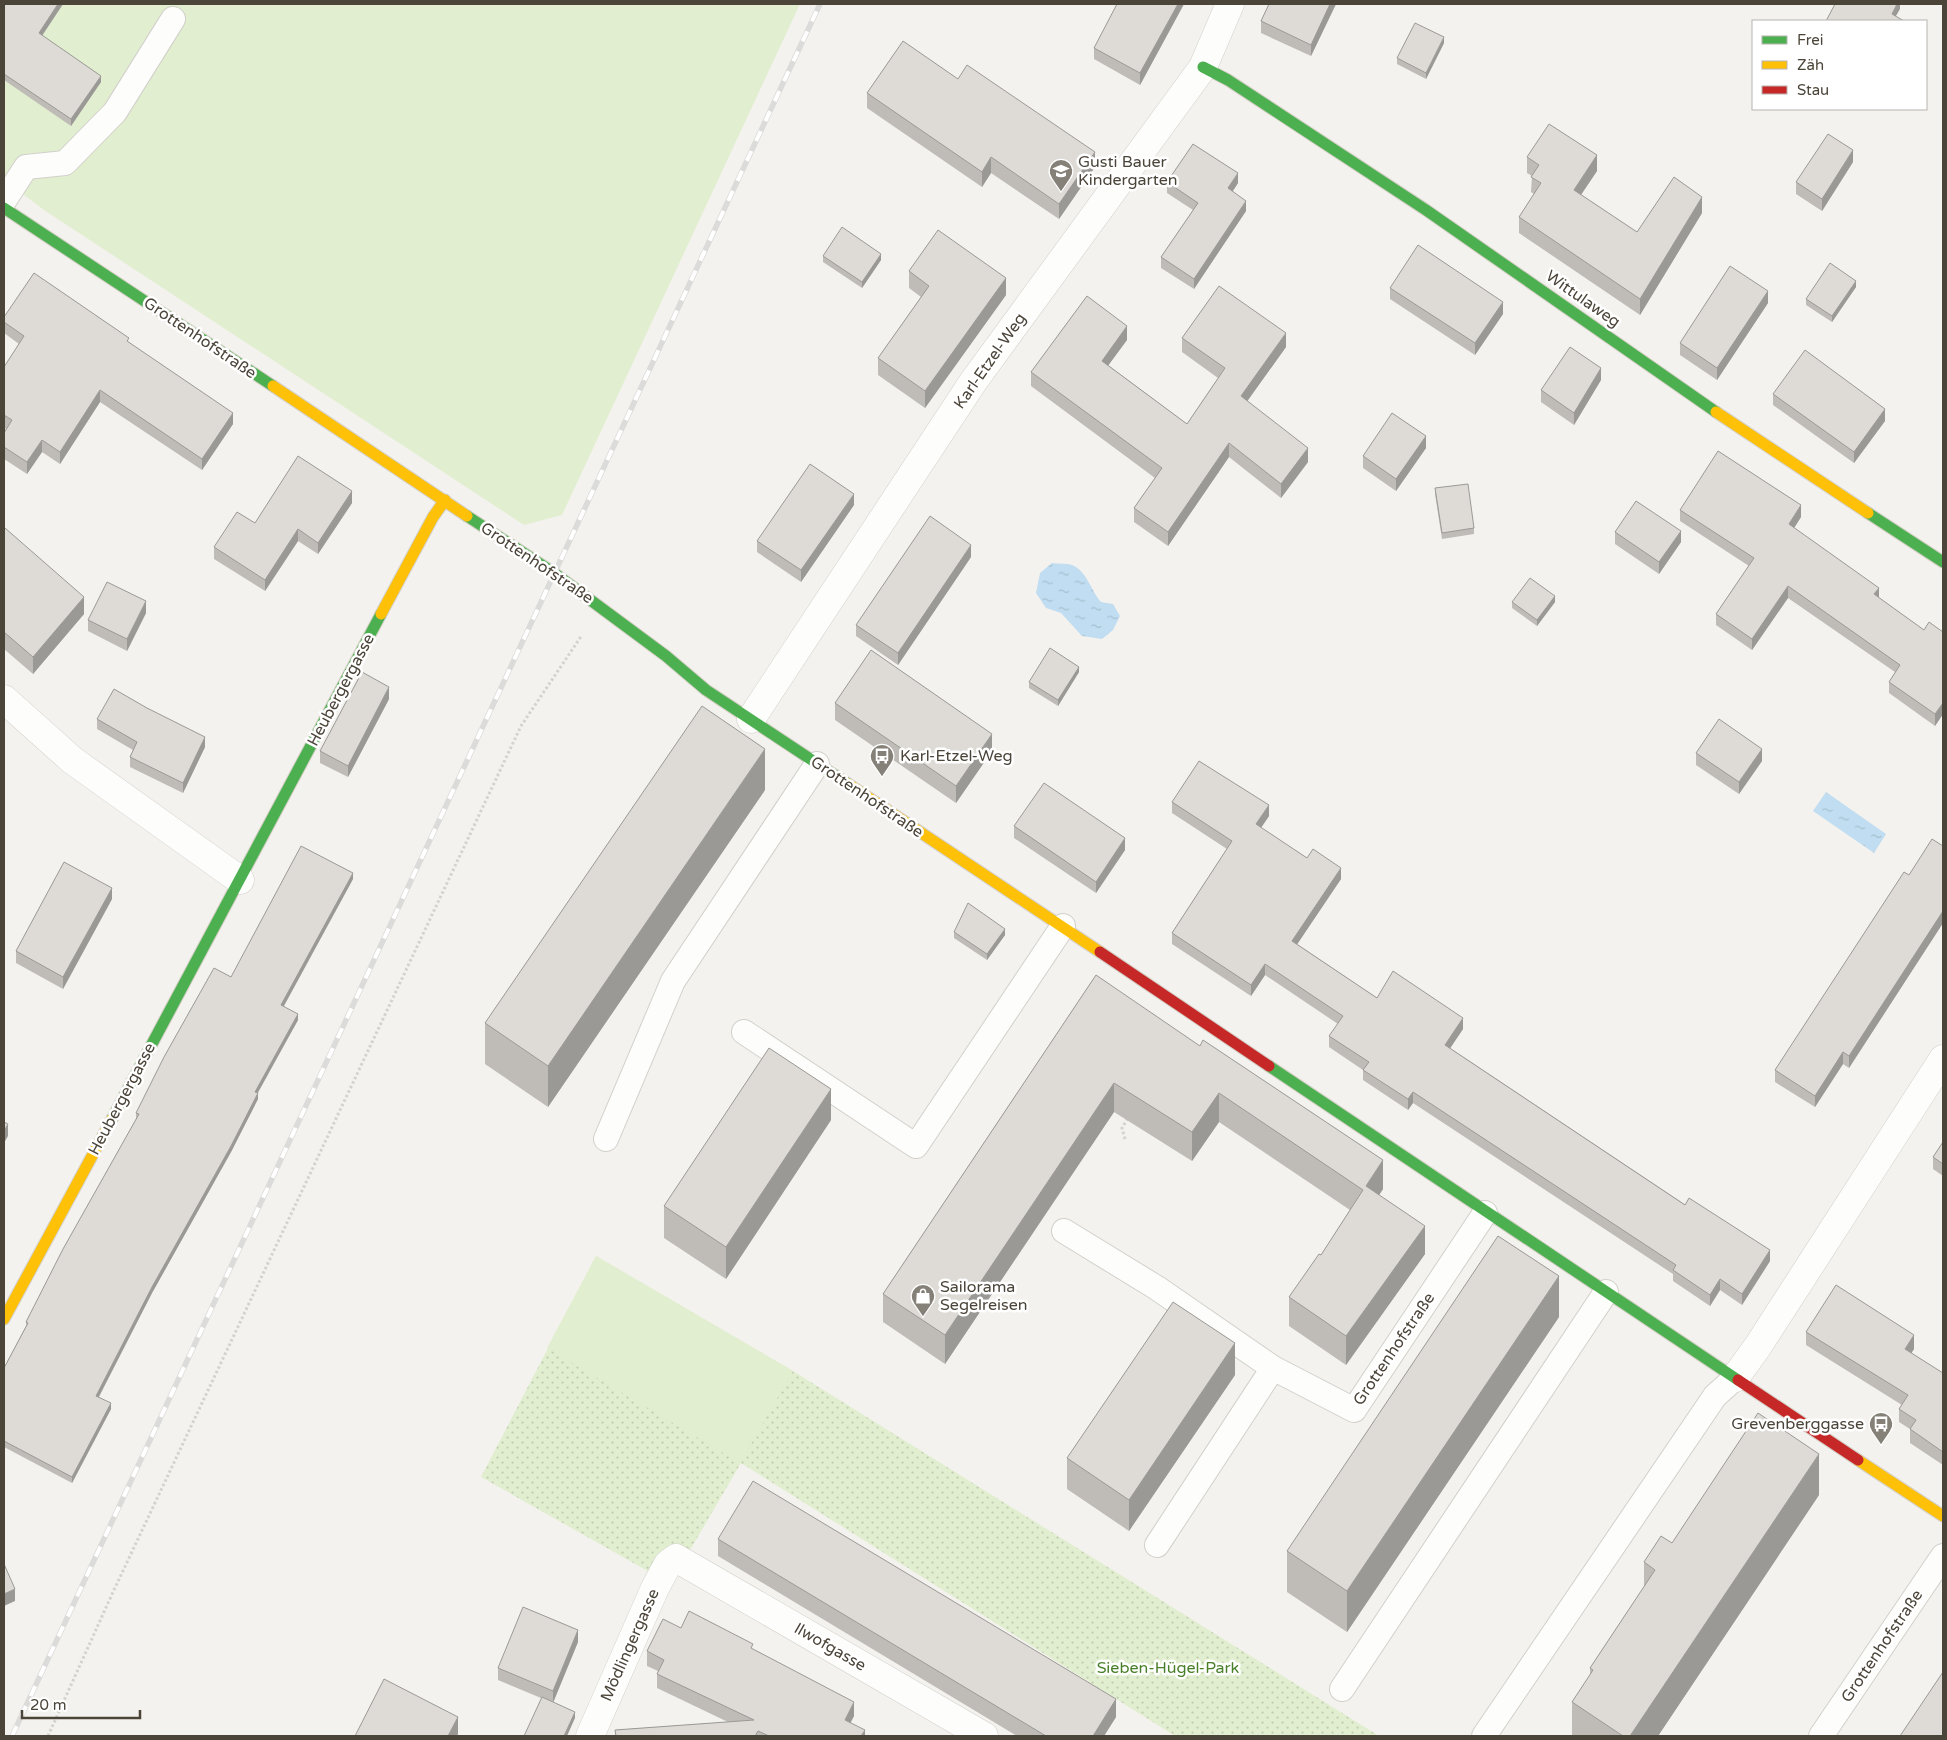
<svg xmlns="http://www.w3.org/2000/svg" width="1947" height="1740" font-family="'Varela Round',sans-serif">
	<style>
		.grass { fill: url(#grass-dots) }
		.garden { fill: #e1eecf }
		.water { fill: url(#water-ripples) }
		.lines { fill: none; stroke-linecap: round; stroke-linejoin: round }
		.lane-casing { stroke: #d2d0cb; stroke-width: 26 }
		.street-casing { stroke: #d2d0cb; stroke-width: 29 }
		.fast-casing { stroke: #d3cfc5; stroke-width: 13 }
		.slow-casing { stroke: #d3cfc5; stroke-width: 13 }
		.jam-casing { stroke: #d3cfc5; stroke-width: 13 }
		.path { stroke: #d3d2cc; stroke-width: 3; stroke-dasharray: 2.5 2.5; stroke-linecap: butt }
		.lane { stroke: #fdfdfc; stroke-width: 24 }
		.street { stroke: #fdfdfc; stroke-width: 28 }
		.fast { stroke: #4caf50; stroke-width: 11 }
		.slow { stroke: #ffc107; stroke-width: 11 }
		.jam { stroke: #c62828; stroke-width: 11 }
		.rail-casing { stroke: #dbdbda; stroke-width: 5.5 }
		.rail { stroke: #fff; stroke-width: 4; stroke-dasharray: 11; stroke-linecap: butt }
		.wall { fill: #bfbcb8 }
		.shaded-wall { fill: #9b9996 }
		.building { fill: #dedbd6; stroke: #9b9996 }
		.labels { text-anchor: middle; dominant-baseline: central; stroke-width: 5; stroke-linejoin: round; paint-order: stroke }
		.poi-label { font-size: 16px; fill: #4b4439; stroke: #fff; text-anchor: start }
		.street-label { font-size: 16px; fill: #4b4439; stroke: #fff }
		.park-label { font-size: 16px; fill: #4a7f2a; stroke: #fff }
	</style>
	<defs>
		<pattern id="grass-dots" width="8" height="8" patternUnits="userSpaceOnUse" patternTransform="scale(1.25)"><rect width="8" height="8" fill="#e1eecf"/><path d="M2 2h.1M6 6h.1" fill="none" stroke="#c3cdb2" stroke-width="1.8" stroke-linecap="round"/></pattern>
		<pattern id="water-ripples" width="26" height="14" patternUnits="userSpaceOnUse" patternTransform="scale(1.25)"><rect width="26" height="14" fill="#c0ddf1"/><path d="M2 4q2-2 4 0t4 0M15 11q2-2 4 0t4 0" fill="none" stroke="#a6bfcf"/></pattern>
	</defs>
	<rect width="100%" height="100%" fill="#f4f2ee"/>
	<!-- grass -->
	<path class="grass" d="M596,1256l197,115 586,365h-204l-434,-273 -55,94 -19,-10 -14,27 -172,-97z"/>
	<!-- garden -->
	<path class="garden" d="M4,4h796l-238,511 -38,10 -480,-315 -40,-30z
		M596,1256l197,115 -53,92 -193,-115z"/>
	<!-- water -->
	<path class="water" d="M1052,563c6,1 15,0 20,2 15,6 19,26 29,37l12,2 7,12 -7,14 -11,9 -20,-3 -21,-23 -15,-5 -10,-15 4,-20z
		M1826,792l60,42 -12,19 -61,-42z"/>
	<g class="lines">
		<!-- lane casing -->
		<g class="lane-casing">
			<path id="lane" d="M4,201l22,-34 39,-4 50,-51 58,-93
				M744,1032l172,114 147,-220
				M606,1139l67,-158 144,-217
				M1064,1231l93,57 116,80
				M1157,1545l116,-177 81,42 131,-197
				M1342,1689l264,-397
				M1484,1736l231,-340 20,-18
				M1821,1736l122,-180"/>
		</g>
		<!-- street casing -->
		<g class="street-casing">
			<path id="street" d="M4,699l68,61 168,120
				M751,719l222,-337 230,-315 27,-63
				M1735,1378l23,-32 185,-287
				M590,1736l65,-148 13,-24 8,-6 308,178"/>
		</g>
		<!-- fast casing -->
		<g class="fast-casing">
			<path id="fast" d="M1203,67l25,13 198,130 290,202
				M4,208l269,178
				M1868,513l75,49
				M467,516l87,57 112,83 40,34 142,94
				M1269,1066l469,314
				M112,1119l269,-505"/>
		</g>
		<!-- slow casing -->
		<g class="slow-casing">
			<path id="slow" d="M273,386l194,130
				M1716,412l152,101
				M381,614l52,-97 12,-17
				M848,784l252,168
				M4,1319l108,-200
				M1858,1460l85,56"/>
		</g>
		<!-- jam casing -->
		<g class="jam-casing">
			<path id="jam" d="M1100,952l169,114
				M1738,1380l120,80"/>
		</g>
		<!-- path -->
		<path class="path" d="M1125,1139l-3,-11 7,-12
			M48,1736l65,-144 408,-866 61,-91"/>
		<!-- lane -->
		<use href="#lane" class="lane"/>
		<!-- street -->
		<use href="#street" class="street"/>
		<!-- fast -->
		<use href="#fast" class="fast"/>
		<!-- slow -->
		<use href="#slow" class="slow"/>
		<!-- jam -->
		<use href="#jam" class="jam"/>
		<!-- rail casing -->
		<g class="rail-casing">
			<path id="rail" d="M12,1736l808,-1732"/>
		</g>
		<!-- rail -->
		<use href="#rail" class="rail"/>
	</g>
	<!-- wall -->
	<path class="wall" d="M4,4h59l-21,32 59,46 -30,44 -67,-46z
		M1184,4l-44,81 -46,-26v-11z
		M1269,4h67l-25,52 -50,-23v-12z
		M1444,43l-18,36 -29,-15v-6z
		M958,79l137,88 -36,52 -68,-46 -9,14 -115,-79v-15z
		M1527,157l70,14 -16,24 56,37 65,-19 -62,102 -121,-82v-16l15,-23 -3,-2 1,-16 -5,-3z
		M1853,162l-31,49 -26,-17v-12z
		M1167,182l71,1 -5,8 13,20 -52,78 -33,-21v-11l32,-47 -26,-17z
		M823,256l58,4 -19,28 -39,-26z
		M909,271l97,24 -81,113 -47,-33v-17l43,-61 -12,-9z
		M1856,287l-24,35 -26,-17v-6z
		M1390,288l113,26 -28,41 -85,-56z
		M1768,303l-51,77 -37,-25v-12z
		M4,317l125,25 104,82 -31,46 -102,-68 -40,62 -18,-12 -15,22 -23,-15v-26l2,-4 -2,-2v-60l15,-23 -15,-11z
		M1182,338l104,9 -39,54 61,61 -27,36 -52,-41 -61,89 -34,-24v-14l21,-30 -124,-92v-14l96,-32 -19,25 79,59 31,-46 -36,-26z
		M1601,380l-27,45 -33,-23v-12z
		M1773,394l112,27 -31,42 -81,-58z
		M1426,448l-30,43 -33,-23v-12z
		M1435,488l39,40v6l-32,5 -7,-45z
		M352,503l-34,51 -20,-13 -33,50 -51,-32v-12l41,-24z
		M854,505l-53,77 -44,-30v-11z
		M1680,510l121,7 -7,11 85,70 45,32 19,2v82l-8,12 -46,-33v-11l6,-10 -107,-74 -36,52 -36,-25v-11l33,-48 -69,-45z
		M4,529l80,85 -51,60 -29,-25z
		M1615,532l66,10 -22,32 -44,-30z
		M971,557l-73,108 -42,-29v-11z
		M1512,602h43l-18,24 -25,-18z
		M146,613l-19,38 -39,-20v-11z
		M1079,672l-21,34 -29,-18v-6z
		M389,699l-41,78 -28,-14v-12z
		M835,703l157,48 -36,52 -121,-83z
		M97,719l108,28 -22,46 -53,-26v-10l3,-7 -36,-21z
		M1696,753l66,8 -23,33 -43,-29z
		M765,790l-217,317 -63,-43v-41z
		M1172,802l97,14 -8,12 46,30 34,21 -44,65 80,54 86,31 -13,19 320,213 -28,44 -22,-15 -10,16 -37,-25v-7l-260,-171 -5,7 -45,-30v-10l-34,-23v-11l9,-12 -73,-49 -14,21 -79,-52v-11l55,-84 -55,-36z
		M1014,826l111,24 -29,43 -82,-55z
		M1943,846v77l-94,145 -6,-4 -28,43 -40,-25v-12l134,-195z
		M353,879l-69,127 14,14 -41,73 1,6 -27,53 -79,141 -53,104 12,12 -39,74 -68,-36v-79l22,-42v-4l110,-203v-6l95,-136z
		M112,899l-49,90 -47,-26v-12z
		M954,932l51,3 -18,25 -33,-22z
		M1096,975l287,214 -4,6 46,59 -79,111 -57,-39v-29l32,-42 29,-45 -131,-88 -27,39 -78,-49 -169,252 -62,-42v-28z
		M831,1120l-105,159 -62,-41v-32z
		M1943,1142v34l-10,-7v-12z
		M1559,1317l-212,315 -60,-40v-41z
		M1806,1332l108,17 -3,4 32,20v92l-33,-22v-14l-11,-7v-13l3,-4 -96,-60z
		M1235,1375l-106,156 -62,-42v-31z
		M1819,1495l-161,241h-86v-34l18,-27v-7l54,-81v-25l28,-19z
		M718,1539l398,178 -12,19h-87l-299,-180z
		M578,1642l-25,60 22,16 -34,-20 -43,-18v-12z
		M753,1650l101,66 -4,6 15,14h-250v-6l113,-8 -71,-34v-14l1,-3 -11,-5v-15z"/>
	<!-- shaded-wall -->
	<path class="shaded-wall" d="M58,4h5l-24,36v-7z
		M1178,4h6l-44,81v-12z
		M1330,4h6l-25,52v-11z
		M1897,4h3v5l-7,12 -1,-7z
		M1444,37v6l-18,36v-6z
		M101,76v6l-30,44v-7z
		M1853,150v12l-31,49v-12z
		M1095,152v15l-36,52v-15z
		M1597,155v16l-23,34v-15z
		M991,157v16l-9,14v-15z
		M1238,173v10l-10,15v-10z
		M1702,197v16l-62,102v-16z
		M1246,201v10l-52,78v-10z
		M881,254v6l-19,28v-6z
		M1006,278v17l-81,113v-17z
		M1856,281v6l-24,35v-6z
		M1768,291v12l-51,77v-12z
		M1503,302v12l-28,41v-12z
		M1127,326v14l-25,34v-13z
		M1286,333v14l-45,63v-14z
		M1601,368v12l-27,45v-12z
		M100,390v12l-40,62v-12z
		M1885,409v12l-31,42v-11z
		M233,413v11l-31,46v-11z
		M1426,436v12l-30,43v-12z
		M42,440v12l-15,22v-12z
		M1229,443v14l-61,89v-14z
		M1308,448v14l-27,36v-14z
		M352,491v12l-34,51v-11z
		M854,494v11l-53,77v-12z
		M1801,505v12l-12,19v-12z
		M298,529v12l-33,50v-11z
		M1681,531v11l-22,32v-12z
		M971,545v12l-73,108v-12z
		M1788,586v12l-36,52v-11z
		M1879,588v11l-5,-5z
		M1555,596v6l-18,24v-6z
		M84,597v17l-51,60v-17z
		M146,601v12l-19,38v-12z
		M1079,667v5l-21,34v-6z
		M389,687v12l-41,78v-11z
		M1943,703v11l-8,12v-12z
		M992,734v17l-36,52v-17z
		M205,737v10l-22,46v-10z
		M765,749v41l-217,317v-41z
		M1762,749v12l-23,33v-12z
		M1269,805v11l-13,19v-11z
		M1125,838v12l-29,43v-11z
		M1341,868v11l-49,73v-11z
		M353,873v6l-72,132v-6z
		M112,888v11l-49,90v-12z
		M1943,911v12l-94,145v-12z
		M1005,929v6l-18,25v-6z
		M1265,964v11l-14,21v-11z
		M298,1014v6l-43,78v-6z
		M1463,1018v11l-18,27v-11z
		M1843,1052v12l-28,43v-11z
		M1114,1083v29l-169,252v-29z
		M831,1089v31l-105,159v-32z
		M1413,1092v11l-5,7v-11z
		M258,1093v6l-27,53 -79,141 -56,109v-6l56,-109z
		M1219,1093v29l-27,39v-29z
		M8,1124v12l-4,7v-12z
		M1383,1160v29l-17,26v-29z
		M1425,1226v28l-79,111v-29z
		M1770,1250v11l-28,44v-11z
		M1559,1276v41l-212,315v-41z
		M1720,1279v11l-10,16v-11z
		M1914,1335v14l-9,14v-14z
		M1235,1343v32l-106,156v-31z
		M111,1403v6l-39,74v-6z
		M1819,1454v41l-161,241h-28z
		M15,1589v12l-11,5v-12z
		M578,1630v12l-25,61v-12z
		M1116,1699v18l-12,19h-11z
		M854,1702v14l-9,18v-14z
		M575,1712v6l-8,18h-3z
		M458,1717v17l-1,2h-9z
		M865,1730v6h-4z"/>
	<!-- building -->
	<path class="building" d="M4,4h54l-19,29 62,43 -30,43 -67,-45z
		M1117,4h61l-38,69 -46,-25z
		M1269,4h61l-19,41 -50,-24z
		M1835,4h62l-5,10 12,7h-78z
		M1415,23l29,14 -18,36 -29,-15z
		M903,41l55,38 9,-14 128,87 -36,52 -68,-47 -9,15 -115,-79z
		M1549,124l48,31 -23,35 63,42 37,-55 28,20 -62,102 -121,-82 22,-34 -10,-6 8,-12 -12,-8z
		M1828,134l25,16 -31,49 -26,-17z
		M1193,144l45,29 -10,15 18,13 -52,78 -33,-22 37,-54 -31,-21z
		M842,227l39,27 -19,28 -39,-26z
		M938,230l68,48 -81,113 -47,-33 51,-72 -20,-15z
		M1418,245l85,57 -28,41 -85,-55z
		M1830,263l26,18 -24,35 -26,-17z
		M1730,266l38,25 -51,77 -37,-25z
		M34,273l95,65 -2,3 106,72 -31,46 -102,-69 -40,62 -18,-12 -15,22 -23,-15v-14l8,-13 -8,-5v-48l20,-31 -20,-14v-5z
		M1219,286l67,47 -45,63 67,52 -27,36 -52,-41 -61,89 -34,-24 28,-40 -131,-96 56,-76 40,30 -25,35 85,63 38,-56 -43,-30z
		M1570,347l31,21 -27,45 -33,-23z
		M1805,350l80,59 -31,43 -81,-58z
		M1392,413l34,23 -30,43 -33,-23z
		M1718,451l83,54 -12,19 90,64 -5,6 50,36 5,-8 14,10v71l-8,11 -46,-32 11,-17 -112,-79 -36,53 -36,-25 38,-56 -74,-48z
		M298,456l54,35 -34,52 -20,-14 -33,51 -51,-33 23,-35 18,11z
		M810,464l44,30 -53,76 -44,-29z
		M1468,484l6,44 -32,5 -7,-45z
		M1636,501l45,30 -22,31 -44,-30z
		M930,516l41,29 -73,108 -42,-28z
		M5,528l79,69 -51,60 -29,-25v-103z
		M1530,578l25,18 -18,24 -25,-18z
		M107,582l39,19 -19,38 -39,-19z
		M1050,648l29,19 -21,33 -29,-18z
		M871,650l121,84 -36,52 -121,-83z
		M362,672l27,15 -41,79 -28,-15z
		M114,689l33,19 58,29 -22,46 -53,-26 7,-15 -40,-23z
		M702,706l63,43 -217,317 -63,-43z
		M1719,719l43,30 -23,33 -43,-29z
		M1199,761l70,44 -13,19 51,34 6,-9 28,19 -49,73 85,57 16,-27 70,47 -18,27 240,160 4,-7 81,52 -28,44 -22,-15 -10,16 -37,-25 3,-5 -263,-173 -5,7 -45,-29 6,-8 -40,-26 14,-20 -78,-52 -14,21 -79,-52 60,-92 -60,-39z
		M1044,783l81,55 -29,44 -82,-56z
		M1932,839l11,7v65l-94,145 -6,-4 -28,44 -40,-26 129,-198 5,3z
		M301,846l52,27 -72,132 17,9 -43,78 3,1 -27,53 -79,141 -56,109 15,7 -39,74 -68,-36v-73l24,-45 -2,-1 37,-73 76,-135 -3,-1 28,-56 50,-89 17,9z
		M64,862l48,26 -49,89 -47,-26z
		M968,903l37,26 -18,25 -33,-22z
		M1096,975l104,71 3,-6 180,120 -17,26 59,40 -79,110 -57,-39 30,-43 2,1 42,-65 -144,-97 -27,39 -78,-49 -169,252 -62,-41z
		M769,1048l62,41 -105,158 -62,-41z
		M4,1122l4,2 -4,7z
		M1943,1142v22l-10,-7z
		M1498,1236l61,40 -212,315 -60,-40z
		M1836,1285l78,50 -9,14 38,24v79l-33,-23 6,-9 -17,-11 9,-14 -102,-63z
		M1173,1302l62,41 -106,157 -62,-42z
		M1758,1413l61,41 -189,282h-7l-51,-34 21,-32 -3,-2 65,-98 -11,-8 17,-26 11,7z
		M753,1481l363,218 -23,37h-47l-328,-197z
		M4,1564l11,25 -11,5z
		M523,1607l55,23 -25,61 -55,-23z
		M689,1611l64,33 -2,4 103,54 -9,18 20,10 -4,6h-92l-11,-5 -3,5h-139l-1,-6 139,-10 -97,-46 7,-14 -17,-9 16,-32 18,9z
		M1943,1672v64h-43z
		M384,1679l74,38 -10,19h-93z
		M542,1697l33,15 -11,24h-40z"/>
	<!-- icons -->
	<defs>
		<g id="school-pin" transform="scale(1.25)"><path d="M0 17L-7.5 6A9.5 9.5 0 1 1 7.5 6Z" fill="#868178" stroke="#fff"/><path d="M0-5L7-2L0 1L-7-2ZM-4 1L0 2.5L4 1V4Q0 6-4 4Z" fill="#fff"/></g>
		<g id="bus-pin" transform="scale(1.25)"><path d="M0 17L-7.5 6A9.5 9.5 0 1 1 7.5 6Z" fill="#868178" stroke="#fff"/><path d="M-5-6H5V4H4V6H2V4H-2V6H-4V4H-5ZM-3.5-4V0h7V-4ZM-3.5 1.2v1.5H-2V1.2ZM2 1.2v1.5H3.5V1.2Z" fill="#fff"/></g>
		<g id="shop-pin" transform="scale(1.25)"><path d="M0 17L-7.5 6A9.5 9.5 0 1 1 7.5 6Z" fill="#868178" stroke="#fff"/><path d="M-5-2.5h2.3a2.7 3.5 0 0 1 5.4 0H5L5.5 6h-11ZM-1.5-2.5h3a1.5 2.3 0 0 0-3 0Z" fill="#fff"/></g>
	</defs>
	<g fill-rule="evenodd">
		<use href="#school-pin" x="1061" y="171"/>
		<use href="#bus-pin" x="882" y="756"/>
		<use href="#shop-pin" x="923" y="1296"/>
		<use href="#bus-pin" x="1881" y="1424"/>
	</g>
	<g class="labels">
		<!-- poi labels -->
		<g class="poi-label">
			<text x="1078" y="162">Gusti Bauer<tspan x="1078" dy="18">Kindergarten</tspan></text>
			<text x="900" y="756">Karl-Etzel-Weg</text>
			<text x="940" y="1287">Sailorama<tspan x="940" dy="18">Segelreisen</tspan></text>
			<text x="1864" y="1424" text-anchor="end">Grevenberggasse</text>
		</g>
		<!-- street labels -->
		<g class="street-label">
			<text transform="translate(1583 299) rotate(35)">Wittulaweg</text>
			<text transform="translate(200 338) rotate(34)">Grottenhofstraße</text>
			<text transform="translate(990 361) rotate(-55)">Karl-Etzel-Weg</text>
			<text transform="translate(537 563) rotate(34)">Grottenhofstraße</text>
			<text transform="translate(341 690) rotate(-62)">Heubergergasse</text>
			<text transform="translate(867 797) rotate(34)">Grottenhofstraße</text>
			<text transform="translate(122 1099) rotate(-62)">Heubergergasse</text>
			<text transform="translate(1394 1349) rotate(-56)">Grottenhofstraße</text>
			<text transform="translate(630 1645) rotate(-66)">Mödlingergasse</text>
			<text transform="translate(1882 1646) rotate(-56)">Grottenhofstraße</text>
			<text transform="translate(830 1647) rotate(30)">Ilwofgasse</text>
		</g>
		<!-- park labels -->
		<g class="park-label">
			<text x="1168" y="1668">Sieben-Hügel-Park</text>
		</g>
	</g>
	<!-- border -->
	<rect width="1947" height="1740" fill="none" stroke="#4b4439" stroke-width="10"/>
	<!-- legend -->
	<rect x="1752" y="20" width="175" height="90" fill="#ffffff" stroke="#b7b4b0"/>
	<rect x="1762" y="36" width="25" height="8" fill="#4caf50" stroke="#b7b4b0"/>
	<text x="1797" y="45" font-size="15" fill="#4b4439">Frei</text>
	<rect x="1762" y="61" width="25" height="8" fill="#ffc107" stroke="#b7b4b0"/>
	<text x="1797" y="70" font-size="15" fill="#4b4439">Zäh</text>
	<rect x="1762" y="86" width="25" height="8" fill="#c62828" stroke="#b7b4b0"/>
	<text x="1797" y="95" font-size="15" fill="#4b4439">Stau</text>
	<!-- scale -->
	<path d="M22 1710v8h118v-8" fill="none" stroke="#4b4439" stroke-width="2.5"/>
	<text x="30" y="1710" font-size="15" fill="#4b4439" stroke="#ffffff" stroke-width="4" paint-order="stroke">20 m</text>
</svg>
